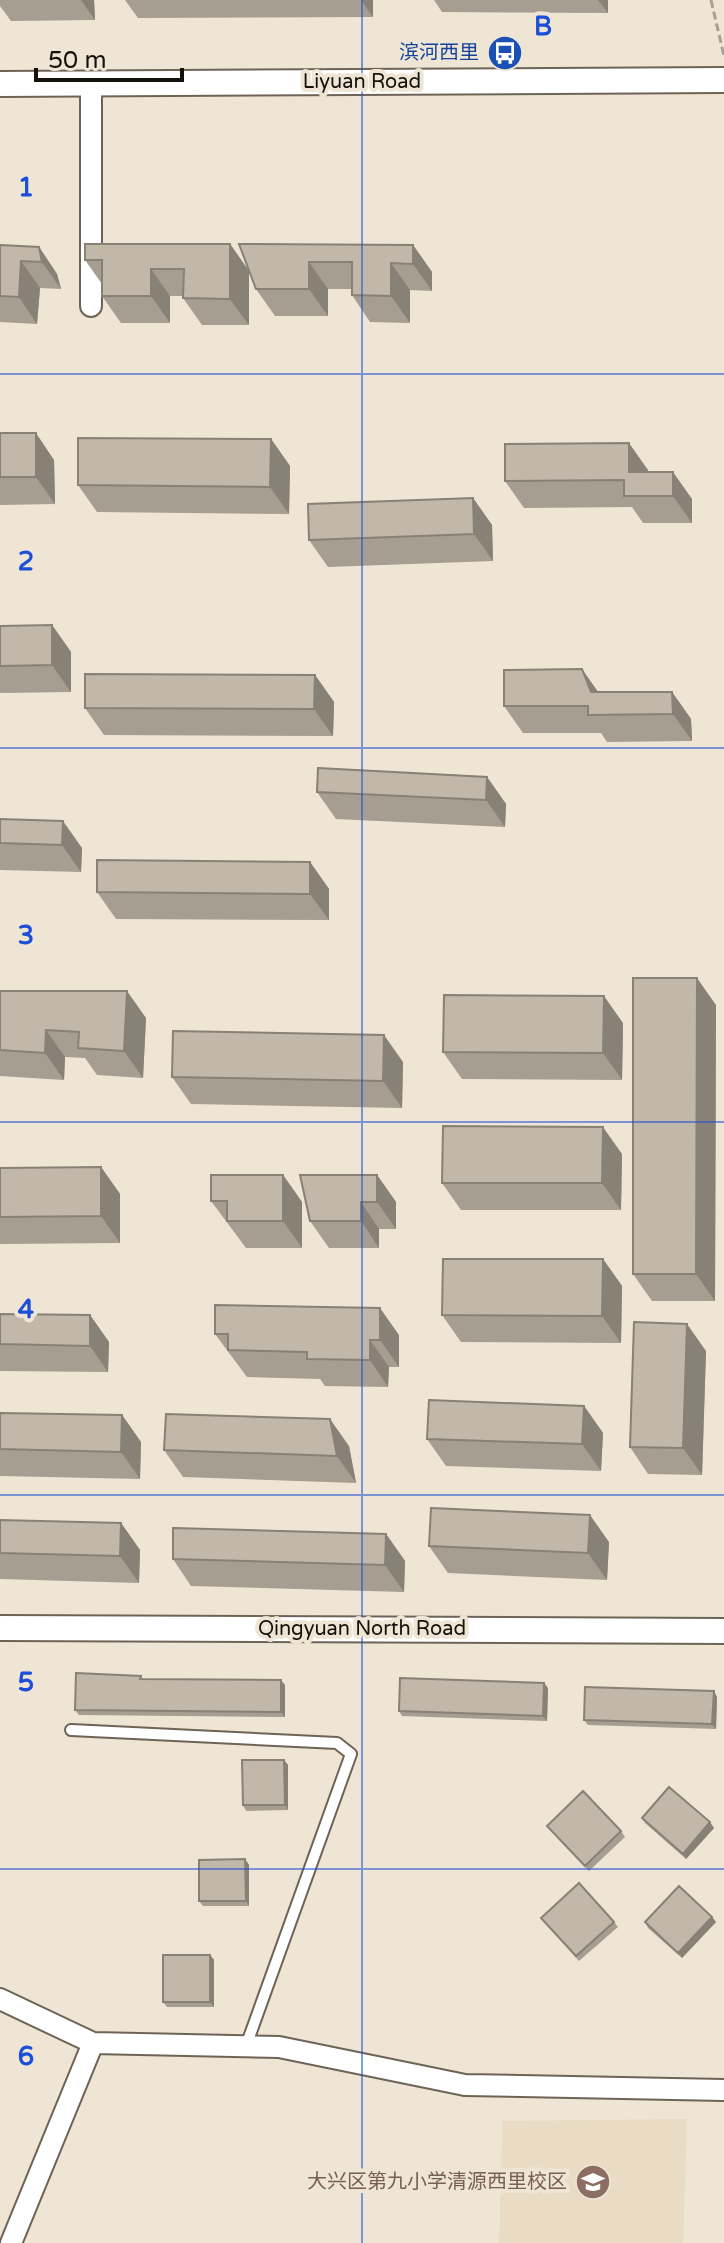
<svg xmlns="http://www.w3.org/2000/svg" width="724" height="2243" font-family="'Varela Round','Noto Sans SC',sans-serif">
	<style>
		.built { fill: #e9dbc4 }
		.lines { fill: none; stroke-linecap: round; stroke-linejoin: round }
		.service-casing { stroke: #6d6457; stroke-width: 14 }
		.minor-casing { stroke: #6d6457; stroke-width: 24 }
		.tertiary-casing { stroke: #6d6457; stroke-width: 28 }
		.path { stroke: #a8a194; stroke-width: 3; stroke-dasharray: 8 4; stroke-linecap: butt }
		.service { stroke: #fff; stroke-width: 10 }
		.minor { stroke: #fff; stroke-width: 20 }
		.tertiary { stroke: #fff; stroke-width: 24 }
		.wall { fill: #a69e91 }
		.shaded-wall { fill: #878176 }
		.building { fill: #c1b8a9; stroke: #878176; stroke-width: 2 }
		.grid { fill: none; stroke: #1d4ed8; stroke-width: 2; stroke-opacity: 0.55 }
		.labels { text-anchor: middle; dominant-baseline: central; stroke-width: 8; stroke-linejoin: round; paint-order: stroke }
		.transit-label { font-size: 20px; fill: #164399; stroke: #eee5d5; text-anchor: end }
		.street-label { font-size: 20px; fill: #15120c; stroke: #eee5d5 }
		.education-label { font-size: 20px; fill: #785e54; stroke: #eee5d5; text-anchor: end }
		.grid-label { font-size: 26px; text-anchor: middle; font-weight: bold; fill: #1d4ed8; stroke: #eee5d5; stroke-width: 8; stroke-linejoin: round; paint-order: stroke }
	</style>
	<rect width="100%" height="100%" fill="#eee5d5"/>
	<!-- built -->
	<path class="built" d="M687,2119l-4,124h-184l4,-122z"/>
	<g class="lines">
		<!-- service casing -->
		<g class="service-casing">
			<path id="service" d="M71,1730l266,13 14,11 -105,292"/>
		</g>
		<!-- minor casing -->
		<g class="minor-casing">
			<path id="minor" d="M91,84v222
				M0,1999l93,44 186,4 186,38 259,5
				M11,2243l82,-200"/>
		</g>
		<!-- tertiary casing -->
		<g class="tertiary-casing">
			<path id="tertiary" d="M0,84l724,-4
				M0,1628l724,3"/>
		</g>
		<!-- path -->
		<path class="path" d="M711,0l13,56"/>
		<!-- service -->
		<use href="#service" class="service"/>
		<!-- minor -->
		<use href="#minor" class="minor"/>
		<!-- tertiary -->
		<use href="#tertiary" class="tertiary"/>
	</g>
	<!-- wall -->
	<path class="wall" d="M0,0h94l1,20 -84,1 -11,-15z
		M125,0h248v17l-235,1z
		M434,0h174v13l-166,-1z
		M230,244l19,27v54h-47l-19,-27 1,-2h-14v27h-49l-19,-27v-12l-17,-24z
		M239,244l174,1 19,27v19l-22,-1v33l-40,-1 -18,-27v-6h-24v27h-53l-19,-27z
		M0,245l39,2 18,27 4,15 -21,-1 -3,36 -37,-2z
		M0,433l54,27 1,44 -55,1z
		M271,439l19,27 -1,48 -192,-2 -19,-27z
		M648,470v2l44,27v24h-49l-11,-16 -108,1 -19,-27z
		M473,498l19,27 1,36 -165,6 -19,-27z
		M52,625l19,27v40l-71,1v-67z
		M315,675l19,27 -1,34 -229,-1 -19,-27z
		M598,692h74l19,27 1,22 -85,1 -6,-9h-78l-19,-27z
		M487,777l19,27 -1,23 -169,-8 -19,-27z
		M0,819l82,29 -1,24 -81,-2z
		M310,862l19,27v31l-213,-1 -19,-27z
		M0,991l146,27 -3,60 -46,-3 -12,-17 -20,-1 -1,23 -64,-4z
		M716,1005l-1,296h-63l-19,-27z
		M623,1023l-1,57 -160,-1 -19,-27z
		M403,1062l-1,46 -211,-4 -19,-27z
		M622,1154l-1,56h-160l-19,-27z
		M101,1167l19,27v49l-120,1v-76z
		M283,1175l19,27v46h-56l-35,-47z
		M377,1175l19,27v27h-17v19h-50l-19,-27z
		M603,1259l19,27 -1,57 -160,-1 -19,-27z
		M0,1314l90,1 19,27 -1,30 -108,-1z
		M215,1334l184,1v32h-10l-1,20 -63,-1 -5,-7 -73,-2z
		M706,1351l-4,124 -54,-1 -18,-27z
		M584,1406l19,27 -2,38 -155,-5 -19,-27z
		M0,1413l122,2 19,27 -1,37 -140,-3z
		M349,1446l7,37 -173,-6 -19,-27z
		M0,1520l121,3 19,27 -1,33 -139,-4z
		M386,1534l19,27 -1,31 -213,-6 -18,-27z
		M609,1542l-2,38 -159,-7 -19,-27z
		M141,1676l2,3 142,6v32l-206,-2 -4,-5z
		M548,1688l-1,33 -145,-5 -3,-5z
		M717,1697l-1,32 -128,-4 -4,-5z
		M284,1760l4,5v45l-42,1 -3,-6z
		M642,1818l72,10 -28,31 -41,-36z
		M547,1826l74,5 4,6 -36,34z
		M245,1859l4,6v41h-46l-4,-5z
		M712,1917l4,5 -34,36 -34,-30 -3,-6z
		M541,1918l73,4 4,5 -39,34z
		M210,1955l4,5v47h-47l-4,-5z"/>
	<!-- shaded-wall -->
	<path class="shaded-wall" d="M81,0h13l1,20z
		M361,0h12v17z
		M598,0h10v13z
		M230,244l19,27v54l-19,-26z
		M413,245l19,27v19l-19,-27z
		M39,247l18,27 4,15 -19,-27z
		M21,261l19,27 -3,36 -18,-27z
		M309,262l19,27v27l-19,-27z
		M391,263l19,27v33l-19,-27z
		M151,269l19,27v27l-19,-27z
		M36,433l18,27 1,44 -19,-27z
		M271,439l19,27 -1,48 -19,-27z
		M629,443l19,27v26l-19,-24z
		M673,472l19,27v24l-19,-27z
		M473,498l19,27 1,36 -19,-27z
		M52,625l19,27v40l-19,-27z
		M582,669l19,27 -10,-4z
		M315,675l19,27 -1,34 -19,-27z
		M672,692l19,27 1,22 -19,-27z
		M487,777l19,27 -1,23 -19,-27z
		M63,821l19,27 -1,24 -19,-27z
		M310,862l19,27v31l-19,-26z
		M697,978l19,27 -1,296 -19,-27z
		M127,991l19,27 -3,60 -19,-27z
		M604,996l19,27 -1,57 -19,-27z
		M46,1030l19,27 -1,23 -19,-27z
		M384,1035l19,27 -1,46 -19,-27z
		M603,1127l19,27 -1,56 -19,-27z
		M101,1167l19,27v49l-19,-27z
		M283,1175l19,27v46l-19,-27z
		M377,1175l19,27v27l-19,-27z
		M361,1202l18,27v19l-18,-27z
		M603,1259l19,27 -1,57 -19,-27z
		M380,1308l19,27v32l-19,-27z
		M90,1315l19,27 -1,30 -18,-26z
		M687,1324l19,27 -4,124 -19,-27z
		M370,1340l19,27 -1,20 -18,-27z
		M584,1406l19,27 -2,38 -19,-27z
		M122,1415l19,27 -1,37 -19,-27z
		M330,1419l19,27 7,37 -19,-27z
		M590,1515l19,27 -2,38 -19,-27z
		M121,1523l19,27 -1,33 -19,-27z
		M386,1534l19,27 -1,31 -19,-27z
		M281,1680l4,5v32l-4,-5z
		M544,1683l4,5 -1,33 -4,-5z
		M714,1691l3,6 -1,32 -4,-5z
		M284,1760l4,5v45l-3,-5z
		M710,1822l4,6 -28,31 -3,-5z
		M245,1859l4,6v41l-3,-5z
		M712,1917l4,5 -34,36 -4,-5z
		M210,1955l4,5v47l-4,-5z"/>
	<!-- building -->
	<path class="building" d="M85,244h145v55l-47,-1 1,-29h-33v27h-49v-36h-17z
		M239,244l174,1v19l-22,-1v33l-39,-1v-33h-43v27h-53z
		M0,245l39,2 3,15 -21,-1 -2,36 -19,-1z
		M0,433h36v44h-36z
		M78,438l193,1 -1,48 -192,-2z
		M629,443v29h44v24h-49v-16l-119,1v-37z
		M473,498l1,36 -165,6 -1,-36z
		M52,625v40l-52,1v-40z
		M582,669l9,23h81l1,22 -85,1v-9h-84v-36z
		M85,674l230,1 -1,34 -229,-1z
		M318,768l169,9 -1,23 -169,-8z
		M0,819l63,2 -1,24 -62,-2z
		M97,860l213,2v32l-213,-2z
		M633,978h64l-1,296h-63z
		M0,991h127l-3,60 -46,-3 1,-16 -33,-2 -1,23 -45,-3z
		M444,995l160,1 -1,57 -160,-1z
		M173,1031l211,4 -1,46 -211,-4z
		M443,1126l160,1 -1,56h-160z
		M101,1167v49l-101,1v-49z
		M211,1175h72v46h-56v-20h-16z
		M300,1175h77v27h-16v19h-51z
		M443,1259h160l-1,57 -160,-1z
		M215,1305l165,3v32h-10v20l-63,-1v-7l-79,-2v-16h-13z
		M0,1314l90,1v31l-90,-2z
		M634,1322l53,2 -4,124 -53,-1z
		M429,1400l155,6 -2,38 -155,-5z
		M0,1413l122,2 -1,37 -121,-3z
		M166,1414l164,5 7,37 -173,-6z
		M431,1508l159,7 -2,38 -159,-7z
		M0,1520l121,3 -1,33 -120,-3z
		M173,1528l213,6 -1,31 -212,-6z
		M76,1673l65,3 -1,3 141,1v32l-206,-2z
		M400,1678l144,5 -1,33 -144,-5z
		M585,1687l129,4 -2,33 -128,-4z
		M242,1760h42l1,45h-42z
		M669,1787l41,35 -27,32 -41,-36z
		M583,1791l38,40 -36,35 -38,-40z
		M245,1859l1,42h-47v-41z
		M579,1883l35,39 -38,34 -35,-38z
		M679,1886l33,31 -34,36 -33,-31z
		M163,1955h47v47h-47z"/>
	<!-- grid -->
	<path class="grid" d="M362,0v2243M0,374h724M0,748h724M0,1122h724M0,1495h724M0,1869h724"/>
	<!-- icons -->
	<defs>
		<g id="bus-disc" transform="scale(1.8)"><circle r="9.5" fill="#1a4fb4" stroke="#eee5d5"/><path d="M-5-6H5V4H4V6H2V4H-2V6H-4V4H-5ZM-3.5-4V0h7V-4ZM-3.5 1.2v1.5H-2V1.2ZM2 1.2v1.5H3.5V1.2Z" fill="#fff"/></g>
		<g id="school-disc" transform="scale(1.8)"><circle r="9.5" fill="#8d6e63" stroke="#eee5d5"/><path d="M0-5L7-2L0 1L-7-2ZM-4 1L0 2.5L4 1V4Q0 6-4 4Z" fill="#fff"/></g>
	</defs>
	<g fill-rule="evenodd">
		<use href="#bus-disc" x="505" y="53"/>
		<use href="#school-disc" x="593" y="2182"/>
	</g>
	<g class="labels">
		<!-- transit labels -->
		<g class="transit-label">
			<text x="479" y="53">滨河西里</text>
		</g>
		<!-- street labels -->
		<g class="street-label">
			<text x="362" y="82">Liyuan Road</text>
			<text x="362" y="1629">Qingyuan North Road</text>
		</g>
		<!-- education labels -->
		<g class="education-label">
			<text x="567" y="2182">大兴区第九小学清源西里校区</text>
		</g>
	</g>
	<g class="grid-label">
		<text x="543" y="35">B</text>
		<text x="26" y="196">1</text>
		<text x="26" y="570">2</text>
		<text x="26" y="944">3</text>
		<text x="26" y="1318">4</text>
		<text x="26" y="1691">5</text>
		<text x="26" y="2065">6</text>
	</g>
	<!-- scale -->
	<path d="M36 68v12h146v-12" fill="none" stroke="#15120c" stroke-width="4"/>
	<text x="48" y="68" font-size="24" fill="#15120c" stroke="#eee5d5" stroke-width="6" paint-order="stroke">50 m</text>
</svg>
